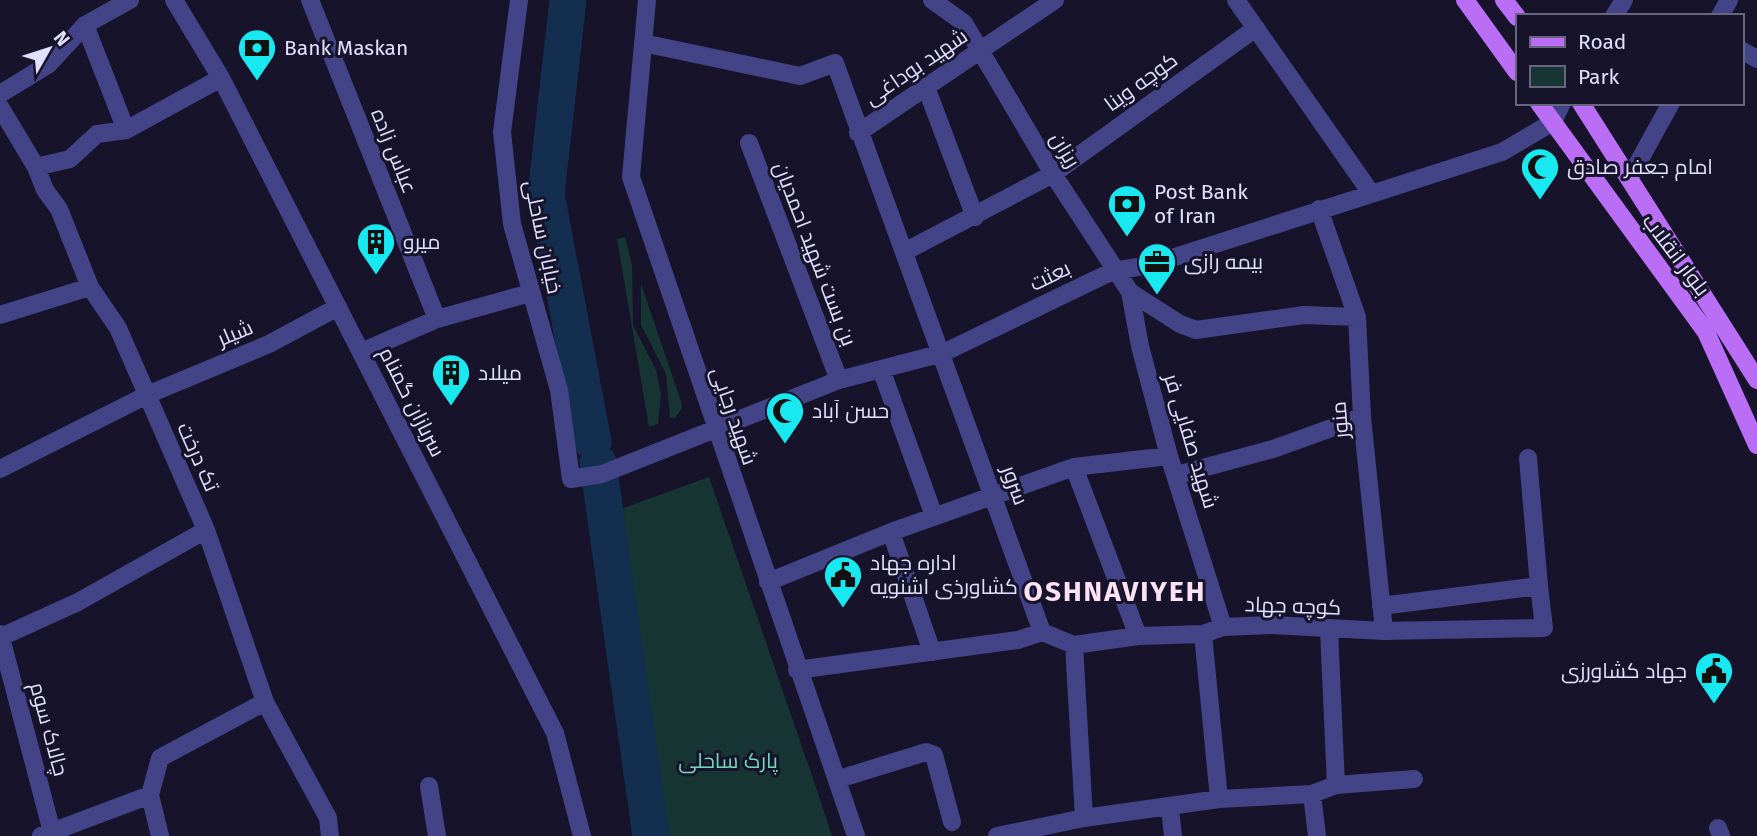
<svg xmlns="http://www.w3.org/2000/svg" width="1757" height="836" font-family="'Fira Sans',Cairo,sans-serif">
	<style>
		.green { fill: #173532 }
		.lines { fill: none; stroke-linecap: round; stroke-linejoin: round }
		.river { stroke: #132e4f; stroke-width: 37 }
		.minor { stroke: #424487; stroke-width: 18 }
		.major { stroke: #ba6ef6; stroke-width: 18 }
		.labels { text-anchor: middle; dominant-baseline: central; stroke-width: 6; stroke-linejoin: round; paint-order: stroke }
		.poi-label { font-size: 21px; fill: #e1dffd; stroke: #16132b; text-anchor: start }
		.street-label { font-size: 21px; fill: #e1dffd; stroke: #16132b }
		.park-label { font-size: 21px; fill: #6edab8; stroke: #16132b }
		.district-label { font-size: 28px; font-weight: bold; letter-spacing: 2px; fill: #fde1f5; stroke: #16132b }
	</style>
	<rect width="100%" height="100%" fill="#16132b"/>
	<!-- green -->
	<path class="green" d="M625,237l7,28 1,60 23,45 5,24 -3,30 -9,3 -32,-188z
		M641,284l40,117 1,7 -7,10h-5l-4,-44 -25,-49z
		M709,477l109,316 14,43h-168l-46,-326z"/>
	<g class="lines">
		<!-- river -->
		<path class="river" d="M568,0l-22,194 47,248
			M598,463l53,373"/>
		<!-- minor -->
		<path class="minor" d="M174,0l47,78 334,655 27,103
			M310,0l127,319
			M519,0l-17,132 10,92 47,166 12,89 31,-5 237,-94 104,-27 170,-82 37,-6 352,-113 51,-30 9,-19
			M647,0l-16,177 225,659
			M932,0l32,23 89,151 77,118 10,54 29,110 54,171
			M1236,0l135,193
			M1614,16l10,-16
			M1720,16l9,-16
			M85,25l41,105
			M643,43l157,33 35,-13 207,569
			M1741,50l16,9
			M926,87l49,130
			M0,94l49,-30 36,-39 45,-25
			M0,107l36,60 9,23 14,19 31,78 28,41 88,202 59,172 63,116 2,18
			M858,133l197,-133
			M749,143l90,237
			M36,167l34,-8 27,-25 29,-4 95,-52
			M1629,179l42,-76
			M1319,209l38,108 5,100 22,214
			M904,252l149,-78 203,-146
			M1130,292l50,32 16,6 108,-15 53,2
			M0,315l90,-28
			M361,352l76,-33 93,-26
			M881,369l53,147
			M1074,467l64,169
			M0,469l147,-74 122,-51 69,-37
			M1177,475l96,-26 89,-32
			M891,532l41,120
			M768,582l123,-50 183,-65 95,-11
			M1381,606l158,-20 -11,-128
			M1329,630l7,155
			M0,634l53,202
			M1203,634l16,165
			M1,637l77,-35 128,-72
			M1074,645l10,173
			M797,670l221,-30 24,-8 32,13 64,-9 65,-2 20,-7 49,-2 112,6 160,-3 -5,-42
			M839,779l87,-27 8,3 18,67
			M429,786l8,50
			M1312,794l5,42
			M150,795l10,41
			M1170,808l3,28
			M1718,828l3,8
			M41,836l109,-41 10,-37 105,-56
			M997,836l87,-18 135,-19 93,-5 24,-9 78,-6"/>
		<!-- major -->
		<path class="major" d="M1465,0l52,72
			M1504,0l13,17
			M1539,103l167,229 51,113
			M1581,103l176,277"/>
	</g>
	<!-- icons -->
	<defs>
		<g id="bank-pin" transform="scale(2.0125)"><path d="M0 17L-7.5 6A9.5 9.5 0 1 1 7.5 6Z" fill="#18e9f0" stroke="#16132b"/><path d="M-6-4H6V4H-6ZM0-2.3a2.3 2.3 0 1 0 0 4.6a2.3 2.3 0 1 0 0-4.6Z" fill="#111"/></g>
		<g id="mosque-pin" transform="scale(2.0125)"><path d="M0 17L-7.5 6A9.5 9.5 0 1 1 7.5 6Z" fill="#18e9f0" stroke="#16132b"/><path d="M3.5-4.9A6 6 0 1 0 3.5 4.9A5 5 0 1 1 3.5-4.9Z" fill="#111"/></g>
		<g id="building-pin" transform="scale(2.0125)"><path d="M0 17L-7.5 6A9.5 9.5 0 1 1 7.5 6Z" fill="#18e9f0" stroke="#16132b"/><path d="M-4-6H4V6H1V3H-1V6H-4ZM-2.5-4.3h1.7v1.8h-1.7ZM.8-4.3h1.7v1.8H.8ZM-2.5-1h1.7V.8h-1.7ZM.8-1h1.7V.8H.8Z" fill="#111"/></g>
		<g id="office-pin" transform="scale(2.0125)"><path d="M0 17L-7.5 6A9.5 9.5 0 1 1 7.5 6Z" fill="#18e9f0" stroke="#16132b"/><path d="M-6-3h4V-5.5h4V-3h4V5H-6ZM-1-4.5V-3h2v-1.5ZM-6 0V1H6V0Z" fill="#111"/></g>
		<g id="civic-pin" transform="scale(2.0125)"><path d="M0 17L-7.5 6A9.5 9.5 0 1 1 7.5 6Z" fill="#18e9f0" stroke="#16132b"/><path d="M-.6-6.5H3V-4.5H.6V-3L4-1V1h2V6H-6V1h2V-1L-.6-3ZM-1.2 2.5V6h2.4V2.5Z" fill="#111"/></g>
	</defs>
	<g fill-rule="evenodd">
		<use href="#bank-pin" x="257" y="48"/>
		<use href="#mosque-pin" x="1540" y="167"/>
		<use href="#bank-pin" x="1127" y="204"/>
		<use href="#building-pin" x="376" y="242"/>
		<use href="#office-pin" x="1157" y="262"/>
		<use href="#building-pin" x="451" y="373"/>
		<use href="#mosque-pin" x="785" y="411"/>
		<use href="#civic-pin" x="843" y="575"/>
		<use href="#civic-pin" x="1714" y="671"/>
	</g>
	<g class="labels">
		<!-- poi labels -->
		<g class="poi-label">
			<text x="284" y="48">Bank Maskan</text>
			<text x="1567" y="167">امام جعفر صادق</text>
			<text x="1154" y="192">Post Bank<tspan x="1154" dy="24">of Iran</tspan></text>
			<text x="403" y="242">میرو</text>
			<text x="1184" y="262">بیمه رازی</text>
			<text x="478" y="373">میلاد</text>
			<text x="812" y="411">حسن آباد</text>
			<text x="870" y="563">اداره جهاد<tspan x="870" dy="24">کشاورذی اشنویه</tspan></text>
			<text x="1687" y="671" text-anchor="end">جهاد کشاورزی</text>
		</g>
		<!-- street labels -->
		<g class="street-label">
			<text transform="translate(916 67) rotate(-34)">شهید بوداغی</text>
			<text transform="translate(1141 82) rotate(-36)">کوچه وینا</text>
			<text transform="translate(1065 150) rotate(59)">ریزان</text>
			<text transform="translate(394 151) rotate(68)">عباس زاده</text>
			<text transform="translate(543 237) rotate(78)">خیابان ساحلی</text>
			<text transform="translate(815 254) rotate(69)">بن بست شهید احمدیان</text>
			<text transform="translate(1676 255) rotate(53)">بلوار انقلاب</text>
			<text transform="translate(1050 276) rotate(-26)">بعثت</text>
			<text transform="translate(235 333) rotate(-23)">شیلر</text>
			<text transform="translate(412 402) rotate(63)">سربازان گمنام</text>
			<text transform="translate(734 416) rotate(71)">شهید رجایی</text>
			<text transform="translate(1340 420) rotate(-95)">منور</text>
			<text transform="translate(1191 441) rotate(73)">شهید صفایی فر</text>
			<text transform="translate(198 457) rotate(66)">تک درخت</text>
			<text transform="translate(1015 485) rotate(70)">سرور</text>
			<text transform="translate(1293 606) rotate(2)">کوچه جهاد</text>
			<text transform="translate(49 729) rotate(75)">چالاک سوم</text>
		</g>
		<!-- park labels -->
		<g class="park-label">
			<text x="728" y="761">پارک ساحلی</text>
		</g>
		<!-- district labels -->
		<g class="district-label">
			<text x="1115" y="591">OSHNAVIYEH</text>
		</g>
	</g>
	<!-- legend -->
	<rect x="1516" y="14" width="228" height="91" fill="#16132b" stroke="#67657f" stroke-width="2"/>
	<rect x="1530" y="37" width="35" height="10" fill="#ba6ef6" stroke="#67657f" stroke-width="2"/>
	<text x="1578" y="49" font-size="21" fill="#e1dffd">Road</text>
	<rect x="1530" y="66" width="35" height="21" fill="#173532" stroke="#67657f" stroke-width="2"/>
	<text x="1578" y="84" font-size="21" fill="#e1dffd">Park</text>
	<!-- north arrow -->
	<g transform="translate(49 49) rotate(51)" stroke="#16132b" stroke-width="5" paint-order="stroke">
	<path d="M0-5L12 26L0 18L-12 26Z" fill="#e1dffd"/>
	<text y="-10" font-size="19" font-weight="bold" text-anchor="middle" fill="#e1dffd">N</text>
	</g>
</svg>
